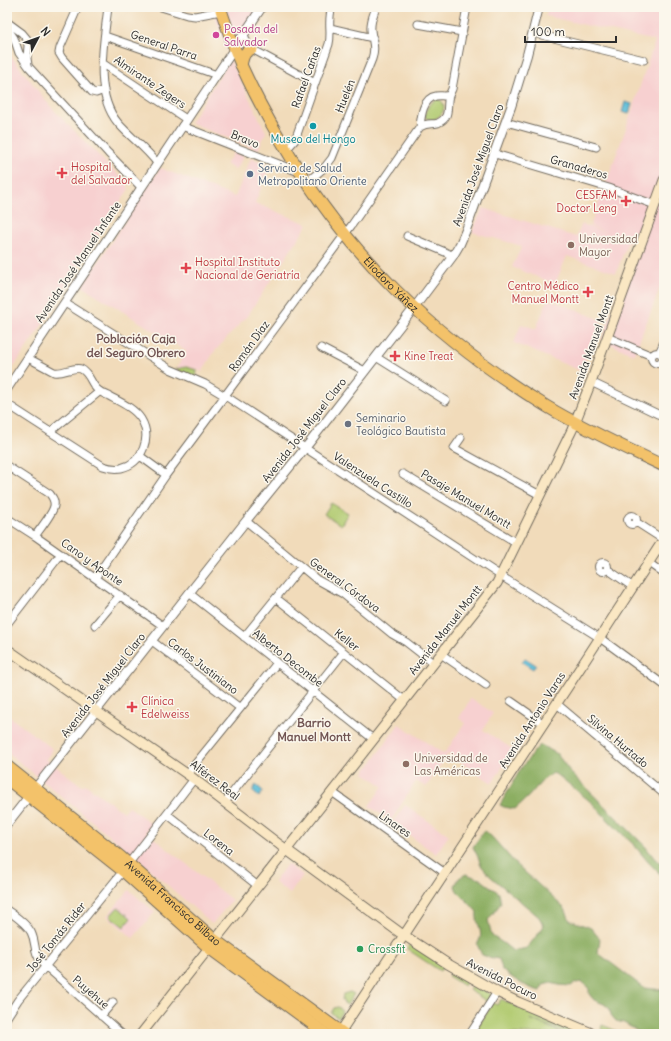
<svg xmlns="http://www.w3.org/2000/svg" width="671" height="1041" font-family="Delius,sans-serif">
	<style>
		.built { fill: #f7d0d0 }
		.green { fill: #b1ca70; stroke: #6e7a4e }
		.forest { fill: #8cae62; stroke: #5c6c46 }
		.water { fill: #59bbd7; stroke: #427381 }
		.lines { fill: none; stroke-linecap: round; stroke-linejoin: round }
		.minor-casing { stroke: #70695d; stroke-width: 9 }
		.tertiary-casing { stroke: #70695d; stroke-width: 10 }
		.secondary-casing { stroke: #70695d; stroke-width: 11 }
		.primary-casing { stroke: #70695d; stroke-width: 13 }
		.minor { stroke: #fff; stroke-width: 7 }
		.tertiary { stroke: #fff; stroke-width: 8 }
		.secondary { stroke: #fae7c3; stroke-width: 9 }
		.primary { stroke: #f3c26a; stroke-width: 11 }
		.hotel-dot { fill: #d1479c; stroke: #fbf7ec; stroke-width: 1.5 }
		.culture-dot { fill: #0f9aa8; stroke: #fbf7ec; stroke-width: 1.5 }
		.health-dot { fill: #e0444e; stroke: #fbf7ec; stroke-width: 1.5 }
		.service-dot { fill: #5c6f8a; stroke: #fbf7ec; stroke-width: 1.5 }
		.education-dot { fill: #8d6e63; stroke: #fbf7ec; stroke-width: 1.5 }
		.worship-dot { fill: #6b7280; stroke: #fbf7ec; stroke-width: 1.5 }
		.leisure-dot { fill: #2e9e5b; stroke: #fbf7ec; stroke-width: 1.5 }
		.labels { text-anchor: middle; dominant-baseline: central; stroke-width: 3; stroke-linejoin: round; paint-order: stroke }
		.hotel-label { font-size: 11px; fill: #b23c85; stroke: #fbf7ec; text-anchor: start }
		.street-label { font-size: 11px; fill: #2b2b2b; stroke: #fbf7ec }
		.culture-label { font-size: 11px; fill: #0d838f; stroke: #fbf7ec }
		.health-label { font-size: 11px; fill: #be3a42; stroke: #fbf7ec; text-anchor: start }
		.service-label { font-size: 11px; fill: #4e5e75; stroke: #fbf7ec; text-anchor: start }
		.education-label { font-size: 11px; fill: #785e54; stroke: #fbf7ec; text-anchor: start }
		.worship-label { font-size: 11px; fill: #5b616d; stroke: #fbf7ec; text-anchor: start }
		.leisure-label { font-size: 11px; fill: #27864d; stroke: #fbf7ec; text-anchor: start }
		.neighbourhood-label { font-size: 12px; font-weight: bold; fill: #715453; stroke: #fbf7ec }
	</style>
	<rect width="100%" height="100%" fill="#fbf7ec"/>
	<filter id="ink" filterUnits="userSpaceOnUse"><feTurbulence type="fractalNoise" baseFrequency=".025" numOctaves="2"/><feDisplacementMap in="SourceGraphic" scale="8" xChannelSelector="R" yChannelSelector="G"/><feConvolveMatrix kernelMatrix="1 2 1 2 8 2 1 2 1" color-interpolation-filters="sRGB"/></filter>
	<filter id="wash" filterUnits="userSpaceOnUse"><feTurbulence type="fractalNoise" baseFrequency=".012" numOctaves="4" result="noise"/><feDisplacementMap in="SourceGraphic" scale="16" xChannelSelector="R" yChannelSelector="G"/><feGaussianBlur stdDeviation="0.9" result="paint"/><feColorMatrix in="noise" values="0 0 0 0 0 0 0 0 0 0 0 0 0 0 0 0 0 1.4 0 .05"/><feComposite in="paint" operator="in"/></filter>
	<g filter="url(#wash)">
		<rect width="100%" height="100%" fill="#f1dbba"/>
		<!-- built -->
		<path class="built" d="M211,7h55l-16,28 -20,24 36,73 -8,18 -68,-27 40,-64z
			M548,7h116v270l-30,78 -32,-15 34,-96 -8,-3 -12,32 -49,-17 -12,28 -43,-17 10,-21 -50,-14 11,-24 93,29 6,-13 28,10 -20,-8 35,-95 30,-90 -109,-25z
			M7,47l4,9 40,51 55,56 21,20 2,6 -74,112 2,2 -50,74z
			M234,152l10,4 -9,14 -9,-6z
			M251,158l19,7 -15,38 53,21 -60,91 -34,37 -12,20 -4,-2 -11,-4 -10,2 9,-17 -104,-65 7,-10 71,-108 75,29z
			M548,299l54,21 -21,51 -67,-28 7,-19 15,5z
			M471,698l22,15 -10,17 31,20 -22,33 -44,-29 -22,33 -10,-6 -25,40 -22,-15 14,-20 -19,-13 35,-49 45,30 21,-31 -6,-5z
			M7,715l46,34 -7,10 36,27 3,-2 38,28 5,-6 24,18 -6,8 86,68 -20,24 -80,-70 -125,-102z
			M405,805l44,30 -13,19 -44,-31z
			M287,864l16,11 -13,19 -16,-12z
			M129,890l26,22 -22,26 -26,-22z"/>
		<!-- green -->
		<path class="green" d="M438,99c15,6 -2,28 -13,18 0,-8 6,-16 13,-18z
			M186,367l11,3 -1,9 -20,-10z
			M331,503l17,10 -7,12 -17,-11z
			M118,907l13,11 -7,9 -14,-11z
			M409,945l3,1 32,19 -4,6 -33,-22z
			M452,971l12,8 2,3 -2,4 -16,-10z
			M474,984l18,11 -4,7 -19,-12 3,-5z
			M350,992l4,2 -7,11 -3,-2 -2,-3 1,-6z
			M501,999l36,17 44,18h-10l-41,-15 35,15h-92l20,-31 4,2z
			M337,1007l3,1 2,4 -4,6 -7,-5 3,-5z
			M602,1025l22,9h-10l-13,-5z"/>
		<!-- forest -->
		<path class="forest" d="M540,745l16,8 16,21 73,72 10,13 9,6v13l-15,-15 -15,-18 -20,-19 -22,-23 -33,-27 -6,-3 -10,7 -15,17 -13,12 -11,-2 -4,-2 22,-38 8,-10 3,-5z
			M484,831l7,5 9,10 14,16 51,47 5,11 21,8 9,11 -2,14 46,35 20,2v44h-22l-18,-11 -8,-2 -5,-6 -1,-6 -6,-5 -10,-4 -5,-6v-5l-6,-7 -8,1 -4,3 -12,-1 -8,-2 -8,2 -2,6c-13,-2 -29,-13 -39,-21l-1,-5 -2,-6 -11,-2 -6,-2 -5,-11c9,-11 -2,-21 0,-32l-7,-8 -13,-13 -2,-5 4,-8 7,-4 14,5 19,14 2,10 -13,17 4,16 11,7 10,8 14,-3 17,-22 -5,-9 -49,-41 -10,-12 -1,-5 -6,-12z"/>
		<!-- water -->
		<path class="water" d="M625,102l7,2 -3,10 -7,-2z
			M525,658l11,7 -3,4 -11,-7z
			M256,785l7,6 -4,6 -7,-6z"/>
	</g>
	<g filter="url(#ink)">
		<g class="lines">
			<!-- minor casing -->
			<g class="minor-casing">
				<path id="minor" d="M78,7l-18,41 -1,5 3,5 30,34 4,1 8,-3
					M108,7c-4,36 -15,86 10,116 12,14 28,25 39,40
					M161,7l26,8 8,1 26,-5
					M7,22l15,11 5,6 1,7 -1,12 1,7
					M418,24l44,8
					M7,28l7,10 5,15 10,14 79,86 33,34
					M330,28l43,10
					M533,33l111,27
					M244,34l3,9 5,6 63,34
					M105,36l112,39
					M102,63l84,56
					M506,122l90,25
					M182,126l117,46
					M420,127c8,-5 11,-2 18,-4 11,-5 9,-12 10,-22 0,-4 2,-8 4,-12l15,-82
					M286,150l9,-10 34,-96c3,-12 -2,-24 3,-37
					M495,154l114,34 46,17
					M306,183l19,-16 7,-9 40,-99c4,-12 0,-18 -1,-29 -1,-9 3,-16 5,-23
					M407,236l38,16 8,4
					M65,303l105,66 35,15 25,15 271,177 99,62 64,47
					M607,337l45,19
					M321,348l44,23
					M651.5 358a5.5 5.5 0 1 1 11 0a5.5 5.5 0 1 1-11 0Z
					M659,353l5,-11
					M376,357l70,44
					M591,382l73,35
					M7,404l96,62c6,2 12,3 18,2 22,-5 31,-31 20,-49 -7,-11 -21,-17 -32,-23 -4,-2 -8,-3 -11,-6 -7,-5 -8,-17 -17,-21 -7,-3 -18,5 -27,3l-26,-14
					M50,432l49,-40
					M461,438l-7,10 86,47
					M140,456l26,19
					M7,466l43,28c3,4 5,7 4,12 -1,7 -14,23 -19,30
					M403,474l114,69
					M627.5 520a4.5 4.5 0 1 1 9 0a4.5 4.5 0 1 1-9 0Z
					M7,518l28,18 128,90
					M246,521l70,58 27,15 49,40 14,8 27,21
					M636,522l28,18
					M598.5 567a4.5 4.5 0 1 1 9 0a4.5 4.5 0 1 1-9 0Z
					M649,563l15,11
					M607,569l26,18
					M95,578l71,-103 185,-249 69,-99c1,-11 3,-29 16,-31 5,-1 8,1 13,-1
					M189,593l184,146
					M276,598l128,102
					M7,624l54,-70
					M95,625l25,-30
					M244,637l57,-70
					M152,641l88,67
					M441,654l45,31
					M511,701l33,23
					M557,704l107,90
					M187,774l90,-111
					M332,792l113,81
					M225,802l119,-150
					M167,814l91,72
					M129,863l65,-84
					M7,910c8,6 19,13 24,22 6,12 1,19 12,32l79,70
					M101,1016l12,-14
					M7,1017l11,-17 105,-129
					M470,1034l27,-42"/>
			</g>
			<!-- tertiary casing -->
			<g class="tertiary-casing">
				<path id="tertiary" d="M7,389l255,-382
					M7,824l239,-303 64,-79 104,-134 39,-52 7,-12 6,-14 45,-123 16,-52 12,-48"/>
			</g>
			<!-- secondary casing -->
			<g class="secondary-casing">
				<path id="secondary" d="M7,649l187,130 86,66 119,87 49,32 49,28 21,10 76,32
					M141,1034l356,-451 75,-153 19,-48 73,-202
					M339,1034l247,-375 78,-120"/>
			</g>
			<!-- primary casing -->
			<g class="primary-casing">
				<g id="primary">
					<path id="s1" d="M220,7c7,21 14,42 23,62 11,24 24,48 37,70 66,115 153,198 266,267 38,23 78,41 118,60"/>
					<path d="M241,65c2,-8 3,-14 11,-16"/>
					<path id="s2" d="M7,766l114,91 94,83 129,94"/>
					<path d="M7,779l116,92 86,77 117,86"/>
				</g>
			</g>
			<!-- minor -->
			<use href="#minor" class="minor"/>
			<!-- tertiary -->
			<use href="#tertiary" class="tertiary"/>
			<!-- secondary -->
			<use href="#secondary" class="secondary"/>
			<!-- primary -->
			<use href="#primary" class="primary"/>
		</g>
	</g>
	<!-- markers -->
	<circle class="hotel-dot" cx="216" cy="35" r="4"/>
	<circle class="culture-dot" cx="313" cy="126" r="4"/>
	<g class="health-dot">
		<path d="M60 167h4v4h4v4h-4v4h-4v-4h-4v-4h4z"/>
		<path d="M624 195h4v4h4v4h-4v4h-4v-4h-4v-4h4z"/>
		<path d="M184 262h4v4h4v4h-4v4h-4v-4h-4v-4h4z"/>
		<path d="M586 286h4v4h4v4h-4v4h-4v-4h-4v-4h4z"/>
		<path d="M393 350h4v4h4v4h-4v4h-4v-4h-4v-4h4z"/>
		<path d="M130 701h4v4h4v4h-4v4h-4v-4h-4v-4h4z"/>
	</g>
	<circle class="service-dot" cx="250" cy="174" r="4"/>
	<g class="education-dot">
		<circle cx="571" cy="245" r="4"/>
		<circle cx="406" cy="764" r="4"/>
	</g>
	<circle class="worship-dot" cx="348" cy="424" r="4"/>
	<circle class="leisure-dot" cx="360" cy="949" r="4"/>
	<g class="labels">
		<!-- hotel labels -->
		<g class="hotel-label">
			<text x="224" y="29">Posada del<tspan x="224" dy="13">Salvador</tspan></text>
		</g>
		<!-- street labels -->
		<g class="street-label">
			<text transform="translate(164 45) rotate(19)">General Parra</text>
			<text transform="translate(306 77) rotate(-70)">Rafael Cañas</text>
			<text transform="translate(150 82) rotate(34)">Almirante Zegers</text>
			<text transform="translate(345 96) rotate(-68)">Huelén</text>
			<text transform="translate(245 139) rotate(22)">Bravo</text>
			<text transform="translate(478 165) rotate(-70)">Avenida José Miguel Claro</text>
			<text transform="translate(579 167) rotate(16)">Granaderos</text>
			<text transform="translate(78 262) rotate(-56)">Avenida José Manuel Infante</text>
			<text stroke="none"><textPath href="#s1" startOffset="329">Eliodoro Yáñez</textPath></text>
			<text transform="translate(249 346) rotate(-54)">Román Díaz</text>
			<text transform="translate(591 347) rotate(-70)">Avenida Manuel Montt</text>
			<text transform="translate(304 430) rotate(-52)">Avenida José Miguel Claro</text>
			<text transform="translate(373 480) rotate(33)">Valenzuela Castillo</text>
			<text transform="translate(466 499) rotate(31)">Pasaje Manuel Montt</text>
			<text transform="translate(92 562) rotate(35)">Cano y Aponte</text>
			<text transform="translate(345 585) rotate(36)">General Córdova</text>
			<text transform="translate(445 630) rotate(-52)">Avenida Manuel Montt</text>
			<text transform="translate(347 640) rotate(38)">Keller</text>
			<text transform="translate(288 658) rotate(38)">Alberto Decombe</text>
			<text transform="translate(203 666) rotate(37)">Carlos Justiniano</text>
			<text transform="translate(103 685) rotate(-52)">Avenida José Miguel Claro</text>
			<text transform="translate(532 720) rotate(-57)">Avenida Antonio Varas</text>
			<text transform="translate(618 741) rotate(40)">Silvina Hurtado</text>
			<text transform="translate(215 780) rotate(37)">Alférez Real</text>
			<text transform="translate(395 824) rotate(35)">Linares</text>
			<text transform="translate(219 842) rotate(38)">Lorena</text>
			<text stroke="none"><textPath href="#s2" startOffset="215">Avenida Francisco Bilbao</textPath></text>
			<text transform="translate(56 937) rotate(-51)">José Tomás Rider</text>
			<text transform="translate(502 979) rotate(27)">Avenida Pocuro</text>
			<text transform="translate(91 992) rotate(41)">Puyehue</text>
		</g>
		<!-- culture labels -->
		<g class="culture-label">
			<text x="313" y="139">Museo del Hongo</text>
		</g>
		<!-- health labels -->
		<g class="health-label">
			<text x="71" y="167">Hospital<tspan x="71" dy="13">del Salvador</tspan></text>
			<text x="617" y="195" text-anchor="end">CESFAM<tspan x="617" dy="13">Doctor Leng</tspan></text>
			<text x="195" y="262">Hospital Instituto<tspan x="195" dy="13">Nacional de Geriatría</tspan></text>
			<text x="579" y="286" text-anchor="end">Centro Médico<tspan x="579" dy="13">Manuel Montt</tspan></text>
			<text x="404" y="356">Kine Treat</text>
			<text x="141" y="701">Clínica<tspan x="141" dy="13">Edelweiss</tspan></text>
		</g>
		<!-- service labels -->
		<g class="service-label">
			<text x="258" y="168">Servicio de Salud<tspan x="258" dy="13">Metropolitano Oriente</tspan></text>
		</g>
		<!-- education labels -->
		<g class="education-label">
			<text x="579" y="239">Universidad<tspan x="579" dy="13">Mayor</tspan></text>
			<text x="414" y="758">Universidad de<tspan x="414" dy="13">Las Américas</tspan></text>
		</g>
		<!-- worship labels -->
		<g class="worship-label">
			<text x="356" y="418">Seminario<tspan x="356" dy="13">Teológico Bautista</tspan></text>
		</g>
		<!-- leisure labels -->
		<g class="leisure-label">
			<text x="368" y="949">Crossfit</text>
		</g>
		<!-- neighbourhood labels -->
		<g class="neighbourhood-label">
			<text x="136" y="338">Población Caja<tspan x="136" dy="14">del Seguro Obrero</tspan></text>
			<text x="314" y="722">Barrio<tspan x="314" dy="14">Manuel Montt</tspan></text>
		</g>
	</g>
	<!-- margin -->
	<rect width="671" height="1041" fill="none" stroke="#fbf7ec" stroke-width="24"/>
	<!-- north arrow -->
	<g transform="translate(38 38) rotate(49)" stroke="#fbf7ec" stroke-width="3" paint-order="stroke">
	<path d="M0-3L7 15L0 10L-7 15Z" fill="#2b2b2b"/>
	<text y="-6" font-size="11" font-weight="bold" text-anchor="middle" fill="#2b2b2b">N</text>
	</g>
	<!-- scale -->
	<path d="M525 36v6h91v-6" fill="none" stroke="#2b2b2b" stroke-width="2"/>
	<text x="531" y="36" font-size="12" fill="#2b2b2b" stroke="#fbf7ec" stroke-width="3" paint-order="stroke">100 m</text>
</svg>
